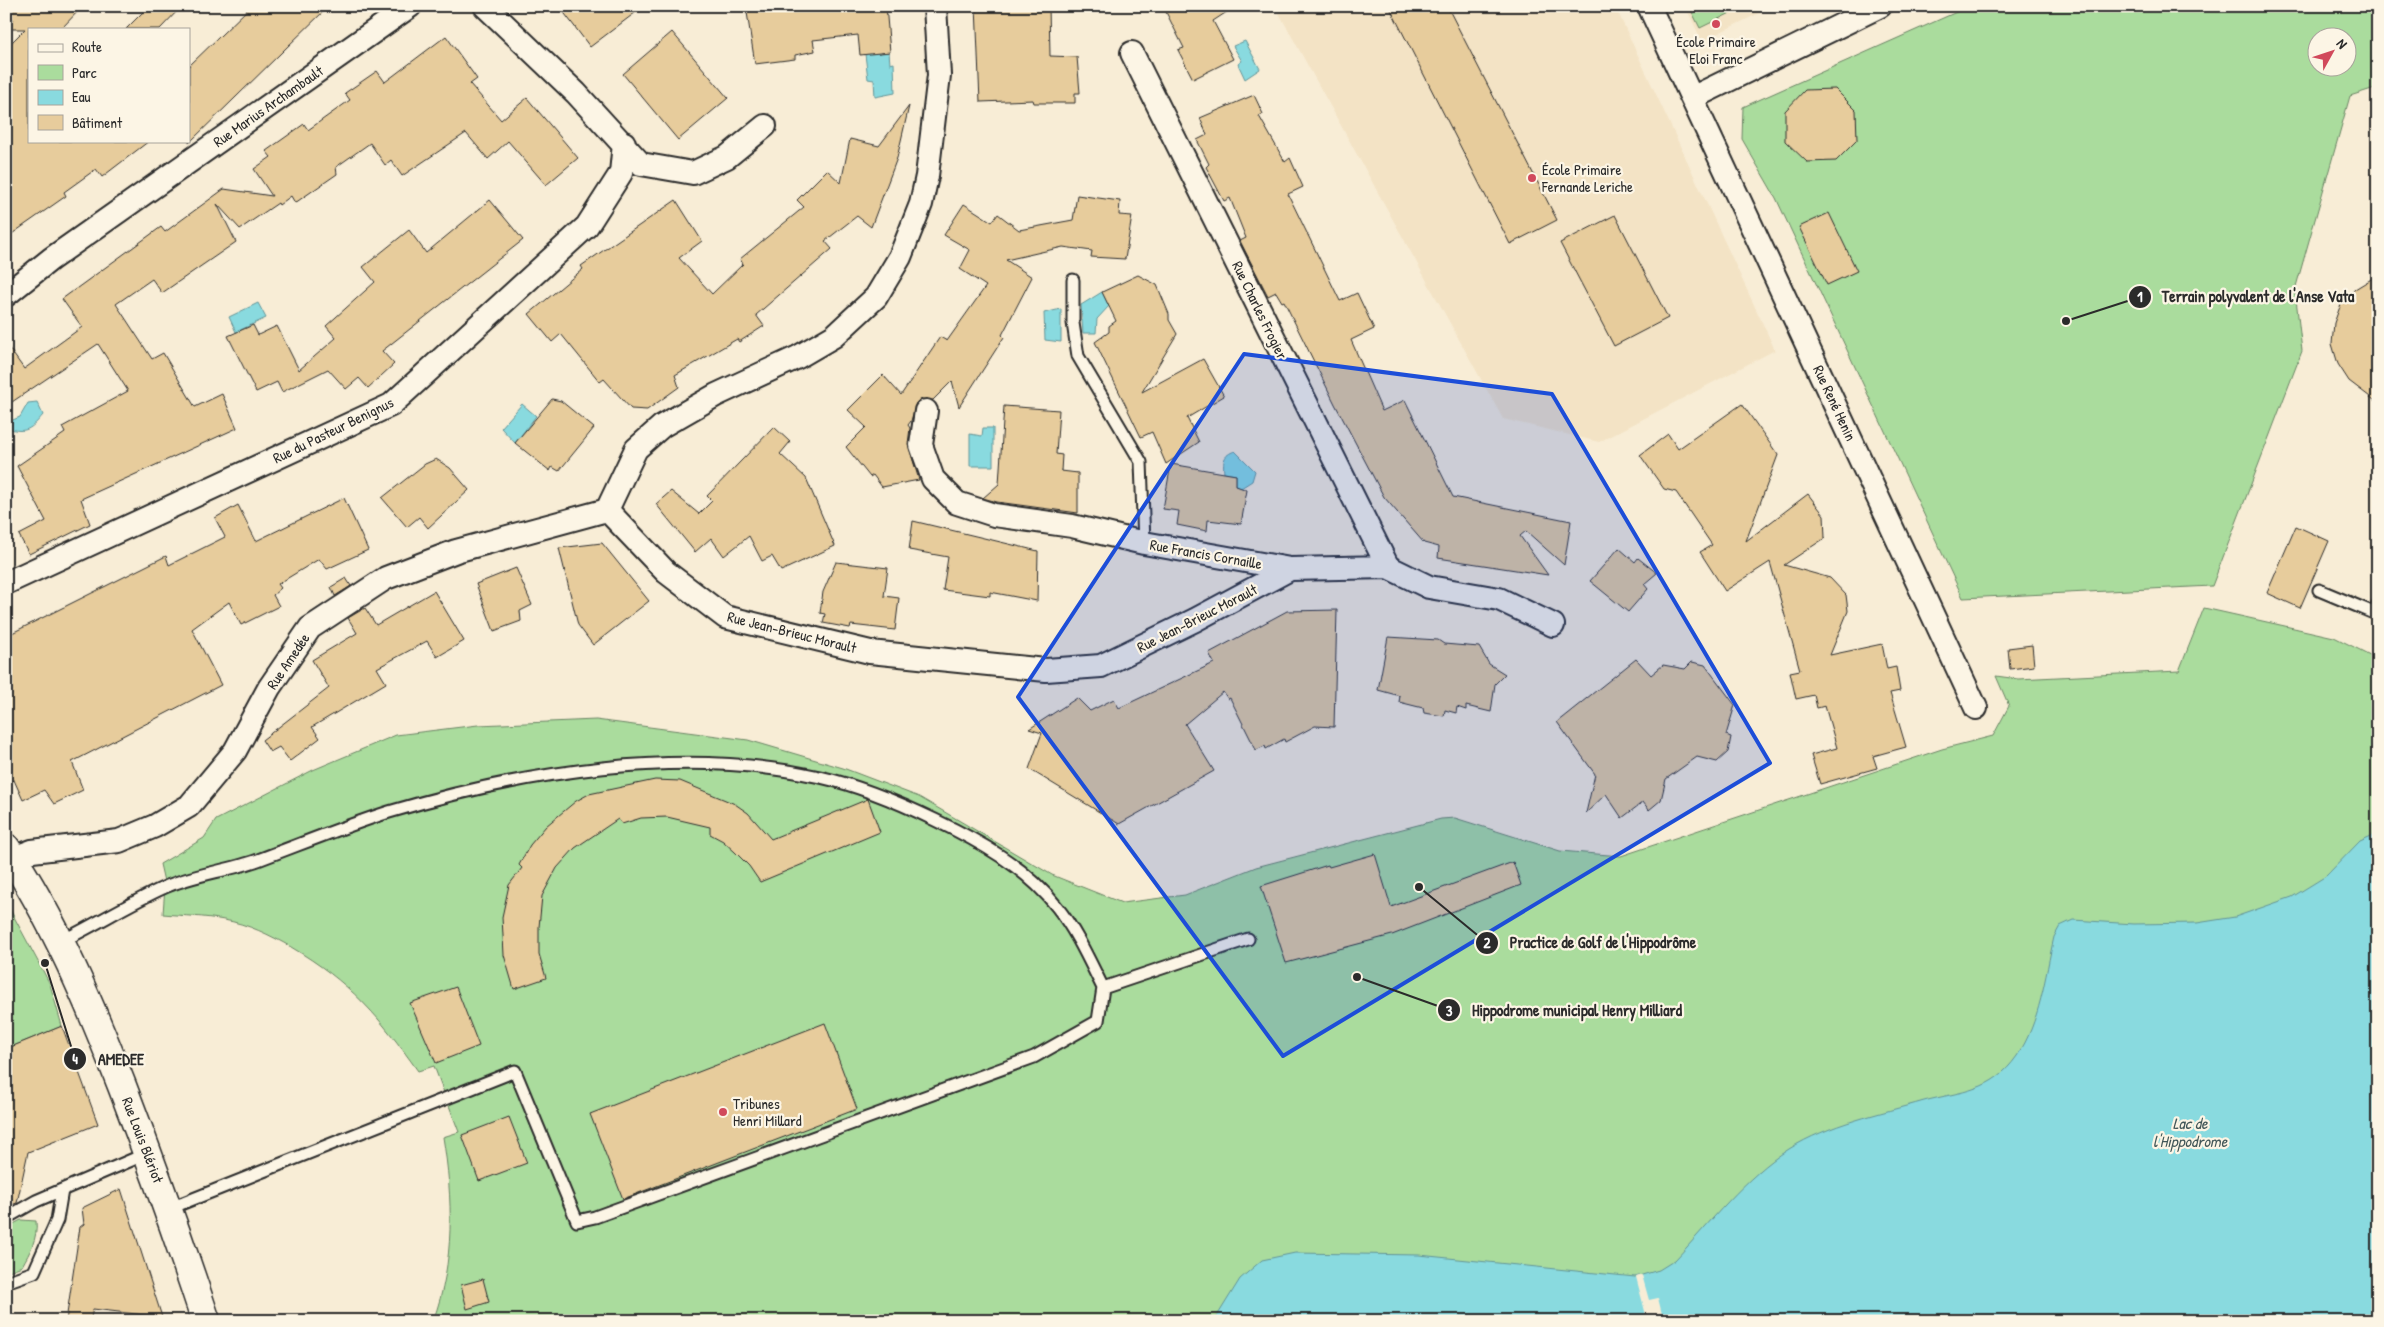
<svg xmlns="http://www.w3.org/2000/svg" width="2384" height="1327" font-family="'Patrick Hand',sans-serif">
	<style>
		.built { fill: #f3e3c5 }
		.green { fill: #aadc9d; stroke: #6a8464; fill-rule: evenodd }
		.water { fill: #89dadf; stroke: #639497 }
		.pier { fill: #f8edd6 }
		.building { fill: #e7cc9c; stroke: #2b2b2b }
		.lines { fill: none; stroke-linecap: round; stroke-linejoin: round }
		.service-casing { stroke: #2b2b2b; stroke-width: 15 }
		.minor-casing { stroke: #2b2b2b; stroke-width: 26 }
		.tertiary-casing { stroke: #2b2b2b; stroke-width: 31 }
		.service { stroke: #fcf5e5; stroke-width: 11 }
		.minor { stroke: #fcf5e5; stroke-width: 22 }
		.tertiary { stroke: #fcf5e5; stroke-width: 28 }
		.marked { fill: #1d4ed8; fill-opacity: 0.2; stroke: #1d4ed8; stroke-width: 4; stroke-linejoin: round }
		.poi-dot { fill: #d1495b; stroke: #fcf5e5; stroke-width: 2 }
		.labels { text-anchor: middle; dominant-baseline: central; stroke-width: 4.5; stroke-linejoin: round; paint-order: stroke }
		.poi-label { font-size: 15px; fill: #2b2b2b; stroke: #fcf5e5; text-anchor: start }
		.street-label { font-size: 15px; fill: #2b2b2b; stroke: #fcf5e5 }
		.water-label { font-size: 16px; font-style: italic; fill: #425758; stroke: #fcf5e5 }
		.leader { fill: none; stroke: #2b2b2b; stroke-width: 2 }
		.callout-dot { fill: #2b2b2b; stroke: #fcf5e5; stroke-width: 2 }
		.mark-label { font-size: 15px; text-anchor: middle; font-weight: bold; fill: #fff }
		.callout-label { font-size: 16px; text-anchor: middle; font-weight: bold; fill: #2b2b2b; stroke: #fcf5e5; stroke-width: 4.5; stroke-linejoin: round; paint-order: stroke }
	</style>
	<rect width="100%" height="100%" fill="#f8edd6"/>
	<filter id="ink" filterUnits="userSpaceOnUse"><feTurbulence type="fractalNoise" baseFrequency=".02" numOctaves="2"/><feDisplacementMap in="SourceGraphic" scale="10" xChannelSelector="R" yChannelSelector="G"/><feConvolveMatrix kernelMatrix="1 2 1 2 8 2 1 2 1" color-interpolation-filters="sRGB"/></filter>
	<g filter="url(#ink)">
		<!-- built -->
		<path class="built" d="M1275,6h340l160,344 -176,92 -96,-23z
			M1685,6h89l-72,35z"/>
		<!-- green -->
		<path class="green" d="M1689,6h56l-45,22z
			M1970,6h408v81l-28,9 -55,194 7,61 -90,235 -249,12 -187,-400 -34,-59 1,-32zM2316,38h30v30h-30z
			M2204,608l130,29 44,22v662h-1945c22,-59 20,-123 10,-184l16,-5 -25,-66 -16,5c-39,-55 -68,-89 -127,-124 -21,-12 -43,-23 -67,-27 -20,-4 -40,-4 -61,-6l2,-28 -5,-22 44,-26 12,-18 97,-50 83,-35 82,-10 118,-5 152,20 95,28 76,29 133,78 70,28 63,-8 71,-28 185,-48 14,-1 105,33 61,5 321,-107 51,-13 16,-30 -13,-30 22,3 161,-8z
			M6,902l44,82 12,42 -56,23z
			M21,1220l15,1c2,17 -6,31 -14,45l-16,6v-44z"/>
		<!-- water -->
		<path class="water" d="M1245,41l15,28 -15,10 -7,-15 4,-3 -9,-15z
			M889,52l1,12 4,-1 1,30 -20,4 -1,-17 -6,-1 -3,-25z
			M1102,292l7,14 -12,13 -1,14h-13l-2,-28z
			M258,303l8,15 -30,14 -7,-15z
			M1061,309v33l-16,-2 -1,-27z
			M37,402l6,13c-12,14 -17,19 -36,13l1,-6 12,-5 8,-14z
			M522,404l14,12 -21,27 -14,-15z
			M983,428h10v38h-23v-32l12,2z
			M1235,451l20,20 -3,10 -11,7 -5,-2v-11l-12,-2c-1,-12 -1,-18 11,-22z
			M2378,833v488h-1164l26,-42 22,-19 33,-7 124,2 216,22 24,-7 16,-10c35,-37 70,-83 114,-111 40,-25 90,-35 135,-48 38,-10 68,-9 93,-45 23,-33 28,-80 37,-119l6,-11 13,-6 61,4 63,-1 38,-6 57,-20 34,-21 34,-35z"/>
		<!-- pier -->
		<path class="pier" d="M1642,1275l7,25 9,-2 4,16 -15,5 -11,-42z"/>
		<!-- building -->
		<path class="building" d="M6,6h77l-22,23h-32v112h120l-47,36 -6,-8 -32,23 2,4 -60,42v-190l19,-19h-18l6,-10 -7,-6z
			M149,6h33l-22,23h-34z
			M251,6h78l-140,137v-77z
			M559,6h85l-54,41z
			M746,6h140l4,46 -30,3 -2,-20 -45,5 2,11 -20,4v4l-40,5z
			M976,6h73l1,50 27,1 3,36h-5v10h-41l-1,-3 -53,2z
			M1163,6h73l-23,15 20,38 -40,20 -15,-29 6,-2z
			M1389,6h58l110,214 -47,24z
			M672,32l56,66 -50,42 -55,-66z
			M446,36l31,43 -7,5 31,36 26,-22 51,60 -32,27 -38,-44 -20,18 -22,-26 -64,43 -11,-16 -6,5 -15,-22 -34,24 1,7 -42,29 -4,-7 -12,9 -1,-2 -38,26 -23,-25 19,38 -74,51 -10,-14 -36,25 36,55 11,-6 32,54 27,-13 15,34 -156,71 9,25 -61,30 -10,-19 27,-14 -29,-55 48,-33 -3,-6 66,-36 -30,-47 -92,62v-62l18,25 58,-42 -20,-28 99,-72 4,5 59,-43 48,7 -18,-27 17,-12 -5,-6 38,-27 4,6 42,-30 -5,-7 32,-22 8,11z
			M1835,89l21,21 1,30 -21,21 -29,1 -22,-21v-30l20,-21z
			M1254,95l9,19 -4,2 26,46 5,-4 13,29 -15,7 52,107 17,-8 17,36 -23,11 31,71 23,-11 48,97 118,24 -7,44 -38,-34 -6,5 28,39 -110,-17 1,-11 -15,-4 -40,-46 -49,-93 -51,-103 -2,1 -6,-10 -8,4 -28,-55 6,-3 -16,-40 -6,3 -18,-34 3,-3 -12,-24 10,-5 -7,-17z
			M909,106l-12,52 -26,69 -14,-11 -32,25 7,8 -76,66 8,11 -25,16 -2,-3 -62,36 4,12 -32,23 -16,-1 -27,-30 -4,3 -39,-48 -9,8 -23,-28 54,-45 -2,-3 95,-66 26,41 -23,17 33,36 31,-30 -3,-5 64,-52 -7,-7 30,-30 14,13 9,-44 29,7z
			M1077,195l43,6 -1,14 13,1 -7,43 -34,-2 1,-6 -29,-4 -57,13 26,17 -30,58 2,2 -45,70 -7,-26 -19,19 -11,-1 -6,4 -5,18 -3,4 2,3 -2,16 11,36 -37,7 -9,-12 -3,2 -24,-30 20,-20 -18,-17 35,-35 18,20 39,-58 7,4 39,-55 -26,-17 10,-19 -26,-15 20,-31 28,18 6,-8 21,16 54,-10z
			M490,200l33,40 -141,111 12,13 -26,24 -9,-10 -13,11 -18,-20 -46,23 -5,-10 -21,10 -28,-56 25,-11 5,10 19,-9 22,44 37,-32 -10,-12 49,-44 -12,-15 46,-37 17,23z
			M1829,213l28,58 -30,14 -28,-58z
			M1615,215l53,103 -54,28 -54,-103z
			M1138,275l19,10 12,29v6l8,14 -35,58 61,-33 21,37 -37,22 12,24 -33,22 -14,-32 -11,5 -46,-95 14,-10v-6l7,-5 -14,-29z
			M2378,275v128l-29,-22 -11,-17 -6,-20 2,-21 7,-19 14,-15z
			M552,399l9,2 33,27 -35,43 -7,-4 -2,4 -35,-28z
			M1742,404l36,51 -32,86 62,-47 16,21 1,23 -41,27 46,13 16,17 2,16 -18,44 52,-11 5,25 9,-2 4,24 -10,2 16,54 -33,9 4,12 -57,16 -9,-29 26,-7 -12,-42 -8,2 -3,-13 -18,4 -6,-27 10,-2 -30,-108 -45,29 -25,-39 12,-7 -36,-53 -12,-3 -24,-34 28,-21 10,15z
			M1004,406l55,4 -3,44 6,1 -1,16 17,2v40l-81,-11 -14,-4 16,-14z
			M774,427l16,15 -10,12 26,24 29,68 -54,25 -9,-15 -10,5 -13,-25 -25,20 -13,-18 -16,14 -39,-48 15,-13 28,23 13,-13 -5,-5z
			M436,459l14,9 19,22 -41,38 -9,-11 -12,10 -25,-29 43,-34z
			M1171,464l65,11v11l11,4 -6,34 -33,-4 -1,11 -30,-6 2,-14 -16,-2z
			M344,498l24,52 -41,19 -8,-10 -41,25 3,4 -8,7 6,11 -38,19 -12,-23 -37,27 29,56 -149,77 11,28 -29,14 -10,-14 -21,10 -9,-20 -8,2v-146l160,-80 3,9 56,-28 -10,-19 23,-13 18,36z
			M913,521l125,30 -1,50 -47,-9v4l-47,-6 5,-33 -39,-7z
			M2296,526l33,15 -29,67 -33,-15z
			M602,543l47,58 -56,44 -15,-20 -19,-77z
			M1619,548l16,14 3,-4 19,15 -13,11 4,5 -20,23 -38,-31z
			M836,562l52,6 -4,28 15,2 -4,32 -44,-5 -1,3 -27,-5 2,-9 -5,-1 3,-21z
			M516,568l16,37 -12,6 1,10 -27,10 -18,-47z
			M346,578l5,8 -16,10 -4,-9z
			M434,591l30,50 -27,16 -10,-16 -50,27 9,15 -74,44 8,11 -30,23 -11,-14 -9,5 -8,-12 67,-52 -17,-28 45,-27 -9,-15 17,-10 11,17z
			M1337,610l-3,117 -19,-1 -30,16 -1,-3 -18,10 -1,-3 -9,4 -26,-52 -2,1 -5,-7 -38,32 29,47 -95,53 -90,-55 13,-36 -13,-4 48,-31 13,13 24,-12 5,9 95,-45 -5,-10 78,-42z
			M1388,637l50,3 6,4 35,3 10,17 16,10 -10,10 -4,28 -25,-6v4l-9,-3 -1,6 -11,-3 -1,6 -20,-3 -1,-5 -24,-6 1,-6 -22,-6z
			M2032,645l2,21 -24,3 -2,-21z
			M1636,659l15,16 12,-10 22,4 7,-7 13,3 30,40 -9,30 5,2 -3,15 -11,10 -20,-5 -31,22 -5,21 -12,10 -6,-8 -21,16 -16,-24 -20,19 9,-39 -38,-52z
			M655,780l25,1 55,23 13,9 23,26 97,-40 12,33 -120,50 -11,-16 -14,-14 -12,-11 -13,-7v-7l-43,-10 -26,1 -19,6 -4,-5 -43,29 -18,20 -15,28 -3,31v27l7,24 -32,11 -10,-34 -2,-38 7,-32 13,-17 -3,-3 11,-20 16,-19 30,-25 13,-7z
			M1375,854l16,53 122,-45 8,23 -129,50 -106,28 -25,-77 67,-21 1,2z
			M456,987l23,59 -43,17 -26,-60z
			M825,1023l32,86 -234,90 -33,-85z
			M62,1026l36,98 -70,28 -11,51 -11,4v-158z
			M509,1117l18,46 -48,18 -17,-46z
			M121,1189l41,128 -69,-8 -3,12h-24l14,-94 4,-3 -2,-16z
			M483,1279l6,23 -22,7 -6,-24z"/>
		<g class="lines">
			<!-- service casing -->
			<g class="service-casing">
				<path id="service" d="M1073,280v43l5,33 63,106 3,81
					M2319,590l55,23 4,-9
					M60,942c35,-17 68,-38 103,-54 27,-13 65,-17 95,-28 43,-16 87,-34 131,-48 134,-40 293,-66 431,-35 40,9 78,25 115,43 44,21 91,47 122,87 19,24 32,53 46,81l145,-49
					M168,1209l347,-138 62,150 18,-4 439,-160 64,-36 5,-33
					M6,1218l30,-17 112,-48
					M6,1282l28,-10 23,-52 5,-30"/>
			</g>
			<!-- minor casing -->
			<g class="minor-casing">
				<path id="minor" d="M485,6l91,87 65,71 52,9 34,-16 38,-31
					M935,6l4,69 -12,101 -6,28 -21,53 -24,40 -42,39 -36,21 -82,38 -54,31 -26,23 -29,61 59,62 59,45 145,35 176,18 55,-4 94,-46 95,-51
					M1649,6l327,702
					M1132,53l256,514
					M1692,98l188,-92
					M6,295l45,-36 359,-253
					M926,411l-5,34 12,34 24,24 37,12 78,11 72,17 146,26 98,-2 41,20 70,12 54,26
					M6,583l385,-178 196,-179 34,-53 3,-30
					M13,858l19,-7 87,-10 36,-15 34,-20 46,-55 34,-63 41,-60 76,-50 70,-27 151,-41"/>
			</g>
			<!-- tertiary casing -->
			<g class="tertiary-casing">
				<path id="tertiary" d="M6,848c49,73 84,156 116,238 30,78 58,156 84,235"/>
			</g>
			<!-- service -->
			<use href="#service" class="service"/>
			<!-- minor -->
			<use href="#minor" class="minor"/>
			<!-- tertiary -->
			<use href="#tertiary" class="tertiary"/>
		</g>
	</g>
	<!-- marked area -->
	<path class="marked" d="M1244,354l308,40 218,369 -487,293 -265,-359z"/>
	<!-- markers -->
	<g class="poi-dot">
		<circle cx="1716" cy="24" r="5"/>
		<circle cx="1532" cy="178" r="5"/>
		<circle cx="723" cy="1112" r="5"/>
	</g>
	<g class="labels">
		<!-- poi labels -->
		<g class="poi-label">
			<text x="1716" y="41" text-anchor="middle">École Primaire<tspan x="1716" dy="17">Eloi Franc</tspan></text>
			<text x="1542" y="169">École Primaire<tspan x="1542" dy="17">Fernande Leriche</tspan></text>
			<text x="733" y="1103">Tribunes<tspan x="733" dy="17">Henri Millard</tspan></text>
		</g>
		<!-- street labels -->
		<g class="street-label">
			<text transform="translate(268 106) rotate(-35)">Rue Marius Archambault</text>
			<text transform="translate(1260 310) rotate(64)">Rue Charles Frogier</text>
			<text transform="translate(1835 403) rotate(65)">Rue René Henin</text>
			<text transform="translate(333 430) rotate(-26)">Rue du Pasteur Benignus</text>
			<text transform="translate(1206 554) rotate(10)">Rue Francis Cornaille</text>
			<text transform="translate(1197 618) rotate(-27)">Rue Jean-Brieuc Morault</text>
			<text transform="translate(792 632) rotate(14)">Rue Jean-Brieuc Morault</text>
			<text transform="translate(288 661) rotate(-56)">Rue Amedée</text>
			<text transform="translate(143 1140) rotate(69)">Rue Louis Blériot</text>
		</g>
		<!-- water labels -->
		<g class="water-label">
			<text x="2190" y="1123">Lac de<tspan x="2190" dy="18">l'Hippodrome</tspan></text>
		</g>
	</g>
	<!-- callouts -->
	<path class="leader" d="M2066 321L2140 297M1419 887L1487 943M1357 977L1449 1010M45 963L75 1059"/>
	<g class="callout-dot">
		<circle cx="2066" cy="321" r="5"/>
		<circle cx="1419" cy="887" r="5"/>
		<circle cx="1357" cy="977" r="5"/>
		<circle cx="45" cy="963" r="5"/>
		<circle cx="2140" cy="297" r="12"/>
		<circle cx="1487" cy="943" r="12"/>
		<circle cx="1449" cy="1010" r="12"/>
		<circle cx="75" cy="1059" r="12"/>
	</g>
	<g class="mark-label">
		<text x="2140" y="302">1</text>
		<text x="1487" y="948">2</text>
		<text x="1449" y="1016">3</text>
		<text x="75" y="1064">4</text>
	</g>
	<g class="callout-label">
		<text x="2258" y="302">Terrain polyvalent de l'Anse Vata</text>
		<text x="1603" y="948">Practice de Golf de l'Hippodrôme</text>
		<text x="1577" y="1016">Hippodrome municipal Henry Milliard</text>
		<text x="121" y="1065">AMEDEE</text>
	</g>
	<!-- margin -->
	<rect width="2384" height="1327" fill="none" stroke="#fcf5e5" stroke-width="25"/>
	<rect x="12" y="12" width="2359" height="1302" fill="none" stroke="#2b2b2b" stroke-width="2" filter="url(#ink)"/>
	<!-- legend -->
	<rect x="28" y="28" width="162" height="115" fill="#fcf5e5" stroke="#a8a49b"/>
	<rect x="38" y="44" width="25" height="8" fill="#fcf5e5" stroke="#a8a49b"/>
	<text x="72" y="52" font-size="15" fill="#2b2b2b">Route</text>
	<rect x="38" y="65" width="25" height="15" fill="#aadc9d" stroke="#a8a49b"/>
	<text x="72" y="78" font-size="15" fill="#2b2b2b">Parc</text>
	<rect x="38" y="90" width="25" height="15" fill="#89dadf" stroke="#a8a49b"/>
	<text x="72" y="102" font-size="15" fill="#2b2b2b">Eau</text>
	<rect x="38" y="115" width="25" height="15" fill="#e7cc9c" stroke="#a8a49b"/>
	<text x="72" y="128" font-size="15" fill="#2b2b2b">Bâtiment</text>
	<!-- north arrow -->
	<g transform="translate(2332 52) rotate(50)"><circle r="24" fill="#fcf5e5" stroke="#a8a49b"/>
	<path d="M0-4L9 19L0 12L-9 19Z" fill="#d1495b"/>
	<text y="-8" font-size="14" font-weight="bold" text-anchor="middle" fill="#2b2b2b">N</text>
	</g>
</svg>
